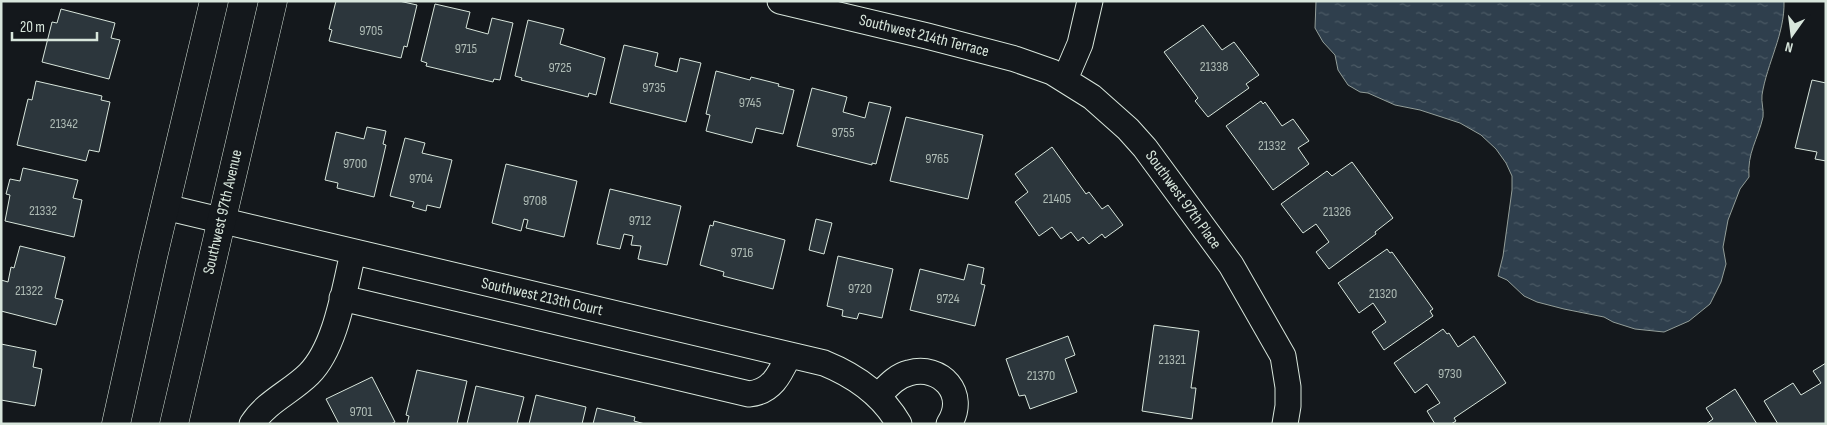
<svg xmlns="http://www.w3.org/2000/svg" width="1827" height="425" font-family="'Sofia Sans Condensed',sans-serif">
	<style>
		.water { fill: url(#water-ripples); stroke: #939e99 }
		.building { fill: #2c363c; stroke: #d8e6dc }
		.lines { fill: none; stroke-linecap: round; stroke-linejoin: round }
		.minor-casing { stroke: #d8e6dc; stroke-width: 27 }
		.tertiary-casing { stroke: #d8e6dc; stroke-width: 29 }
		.minor { stroke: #14181c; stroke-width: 25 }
		.tertiary { stroke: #14181c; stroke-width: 28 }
		.labels { text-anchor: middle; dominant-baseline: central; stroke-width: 4; stroke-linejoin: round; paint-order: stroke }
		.number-label { font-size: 14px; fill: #adbab4 }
		.street-label { font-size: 16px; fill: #d8e6dc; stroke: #14181c }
	</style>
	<defs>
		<pattern id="water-ripples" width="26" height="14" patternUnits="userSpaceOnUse" patternTransform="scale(1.25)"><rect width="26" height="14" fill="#2f3f4d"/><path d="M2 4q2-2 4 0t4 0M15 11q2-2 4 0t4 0" fill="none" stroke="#4c5b66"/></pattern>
	</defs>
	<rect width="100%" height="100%" fill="#14181c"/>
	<!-- water -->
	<path class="water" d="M1316,1h468c1,33 -17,62 -22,94 -1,7 2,15 1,22 -5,22 -16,36 -14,60l-9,12 -12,31 -5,27 3,17 -5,18 -11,22 -21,17 -25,11 -29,-3 -22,-7 -9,-5 -40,-8 -27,-7 -13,-6 -17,-16 -9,-4 5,-20 9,-66v-14l-6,-13 -10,-14 -15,-14 -21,-12 -40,-13 -25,-5 -27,-12 -8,-1 -12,-7 -10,-15 -3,-15 -12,-13 -8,-14z"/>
	<!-- building -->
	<path class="building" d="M336,1h63l18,4 -10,42 -3,-1 -3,12 -72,-17 3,-11 -3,-1z
		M435,4l35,8 -4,16 22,6 4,-16 21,5 -13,57 -6,-1 -1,3 -67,-16 1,-3 -6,-2z
		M61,9l54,14 -4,15 9,2 -11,39 -67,-17 10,-40 5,1z
		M528,20l36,9 -4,15 45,14 -9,37 -7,-2 -1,4 -67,-17 1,-2 -7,-2z
		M1203,25l19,25 12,-8 25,33 -13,9 3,4 -41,29 -13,-16 3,-3 -34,-46z
		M624,45l34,8 -3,13 22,6 3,-14 21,5 -15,59 -76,-19z
		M716,71l34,9 1,-3 28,7 -1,2 16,4 -11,44 -27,-6 -4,15 -46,-12 4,-16 -4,-1z
		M1812,80l14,3v78l-11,-2 2,-7 -22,-4z
		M36,81l66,15 -1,4 9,2 -11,50 -10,-2 -3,11 -69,-16 11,-46 4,1z
		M812,88l35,9 -4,15 22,6 4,-16 22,5 -15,57 -4,-1v2l-75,-19z
		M1261,101l2,3 2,-2 17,24 11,-7 16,22 -11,7 11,16 -36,26 -47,-64z
		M906,117l77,18 -15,64 -78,-18z
		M367,127l19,4 -3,13 3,1 -12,52 -37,-9 1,-5 -13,-3 11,-48 28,7z
		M405,138l20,5 -3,10 30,7 -12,48 -13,-3 -1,6 -14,-4 2,-5 -24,-6z
		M1052,147l34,47 3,-2 13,17 6,-4 15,20 -18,13 -3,-4 -13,10 -6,-7 -5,4 -7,-9 -10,7 -9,-12 -13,9 -24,-34 13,-10 -13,-18z
		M1352,162l41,56 -18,14 1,2 -47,35 -13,-17 13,-10 -13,-18 -13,9 -22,-29 46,-33 5,5z
		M506,164l71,17 -13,56 -38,-9 2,-8 -4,-1 -3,12 -29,-8z
		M23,168l55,12 -5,18 9,2 -8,37 -69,-16 5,-26 -4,-1 4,-15 10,2z
		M610,189l71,17 -14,59 -29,-6 3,-13 -10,-1 2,-9 -9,-2 -4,15 -23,-5z
		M816,219l16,4 -8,31 -15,-4z
		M714,221l71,19 -12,49 -50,-13 1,-4 -24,-7 10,-40 3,1z
		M20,246l45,11 -10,41 8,2 -7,25 -55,-14v-31l7,2 3,-15 3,1z
		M1387,249l3,4 2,-1 41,57 -3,2 3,5 -49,34 -12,-18 14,-10 -13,-19 -14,10 -21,-30z
		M838,256l55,13 -11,49 -23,-5 -2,6 -15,-3 1,-6 -16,-4z
		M968,264l16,4 -3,16 4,1 -10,41 -65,-16 10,-41 44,11z
		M1154,325l45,6 -8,57h5l-4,31 -50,-8z
		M1443,329l4,5 2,-1 9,14 16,-11 32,47 -52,35 2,3 -5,3h-16l-8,-13 13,-8 -13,-19 -12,9 -21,-30z
		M1068,336l7,19 -10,4 12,33 -47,17 -5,-14 -6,1 -13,-37z
		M1,344l35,7 -3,16 9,2 -7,37 -34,-6z
		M1826,363v61h-48l-14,-23 29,-18 8,12 20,-12 -8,-12z
		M417,370l50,11 -10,43h-50l2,-8 -3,-1z
		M372,377l23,45 -4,2h-52l-13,-25z
		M476,386l48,11 -7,27h-50z
		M1735,389l22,35h-51l7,-5 -7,-11z
		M536,395l50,12 -4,17h-53z
		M597,408l38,9 -1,4 11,3h-52z"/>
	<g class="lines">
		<!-- minor casing -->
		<g class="minor-casing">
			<path id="minor" d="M780,1l147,35 88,23 37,13 40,25 36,32 17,19 86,117 52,91 5,31v19l-3,18
				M1065,79l15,-35 10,-43
				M165,207l659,156c32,13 58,31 75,61
				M342,298l407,96c23,-2 31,-20 40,-39
				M878,396c9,-9 18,-20 31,-23 32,-9 59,21 40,51
				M252,424c14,-22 39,-32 57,-50 27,-27 35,-84 44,-121"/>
		</g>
		<!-- tertiary casing -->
		<g class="tertiary-casing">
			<path id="tertiary" d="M116,424l37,-167 61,-256
				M174,424l99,-423"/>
		</g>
		<!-- minor -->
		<use href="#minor" class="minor"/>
		<!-- tertiary -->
		<use href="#tertiary" class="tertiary"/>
	</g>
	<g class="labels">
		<!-- number labels -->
		<g class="number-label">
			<text x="371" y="30">9705</text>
			<text x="466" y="48">9715</text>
			<text x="1214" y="66">21338</text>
			<text x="560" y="67">9725</text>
			<text x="654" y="87">9735</text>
			<text x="750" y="102">9745</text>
			<text x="64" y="123">21342</text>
			<text x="843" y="132">9755</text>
			<text x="1272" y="145">21332</text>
			<text x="937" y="158">9765</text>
			<text x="355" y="163">9700</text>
			<text x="421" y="178">9704</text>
			<text x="1057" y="198">21405</text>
			<text x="535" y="200">9708</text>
			<text x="43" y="210">21332</text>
			<text x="1337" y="211">21326</text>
			<text x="640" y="220">9712</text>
			<text x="742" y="252">9716</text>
			<text x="860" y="288">9720</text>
			<text x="29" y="290">21322</text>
			<text x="1383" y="293">21320</text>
			<text x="948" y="298">9724</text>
			<text x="1172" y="359">21321</text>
			<text x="1450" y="373">9730</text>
			<text x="1041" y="375">21370</text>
			<text x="361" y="411">9701</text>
		</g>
		<!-- street labels -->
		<g class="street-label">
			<text transform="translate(924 36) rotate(14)">Southwest 214th Terrace</text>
			<text transform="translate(1183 200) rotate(54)">Southwest 97th Place</text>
			<text transform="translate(223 212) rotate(-77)">Southwest 97th Avenue</text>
			<text transform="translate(542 297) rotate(13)">Southwest 213th Court</text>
		</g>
	</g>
	<!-- border -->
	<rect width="1827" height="425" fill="none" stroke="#d8e6dc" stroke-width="5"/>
	<!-- north arrow -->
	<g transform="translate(1792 35) rotate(194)" stroke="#14181c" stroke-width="4" paint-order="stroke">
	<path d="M0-4L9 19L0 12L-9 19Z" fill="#d8e6dc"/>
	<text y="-8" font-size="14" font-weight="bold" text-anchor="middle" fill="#d8e6dc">N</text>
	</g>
	<!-- scale -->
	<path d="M12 32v8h85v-8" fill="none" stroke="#d8e6dc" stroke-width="2.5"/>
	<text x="20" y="32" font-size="15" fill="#d8e6dc" stroke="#14181c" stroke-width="4" paint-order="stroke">20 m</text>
</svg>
